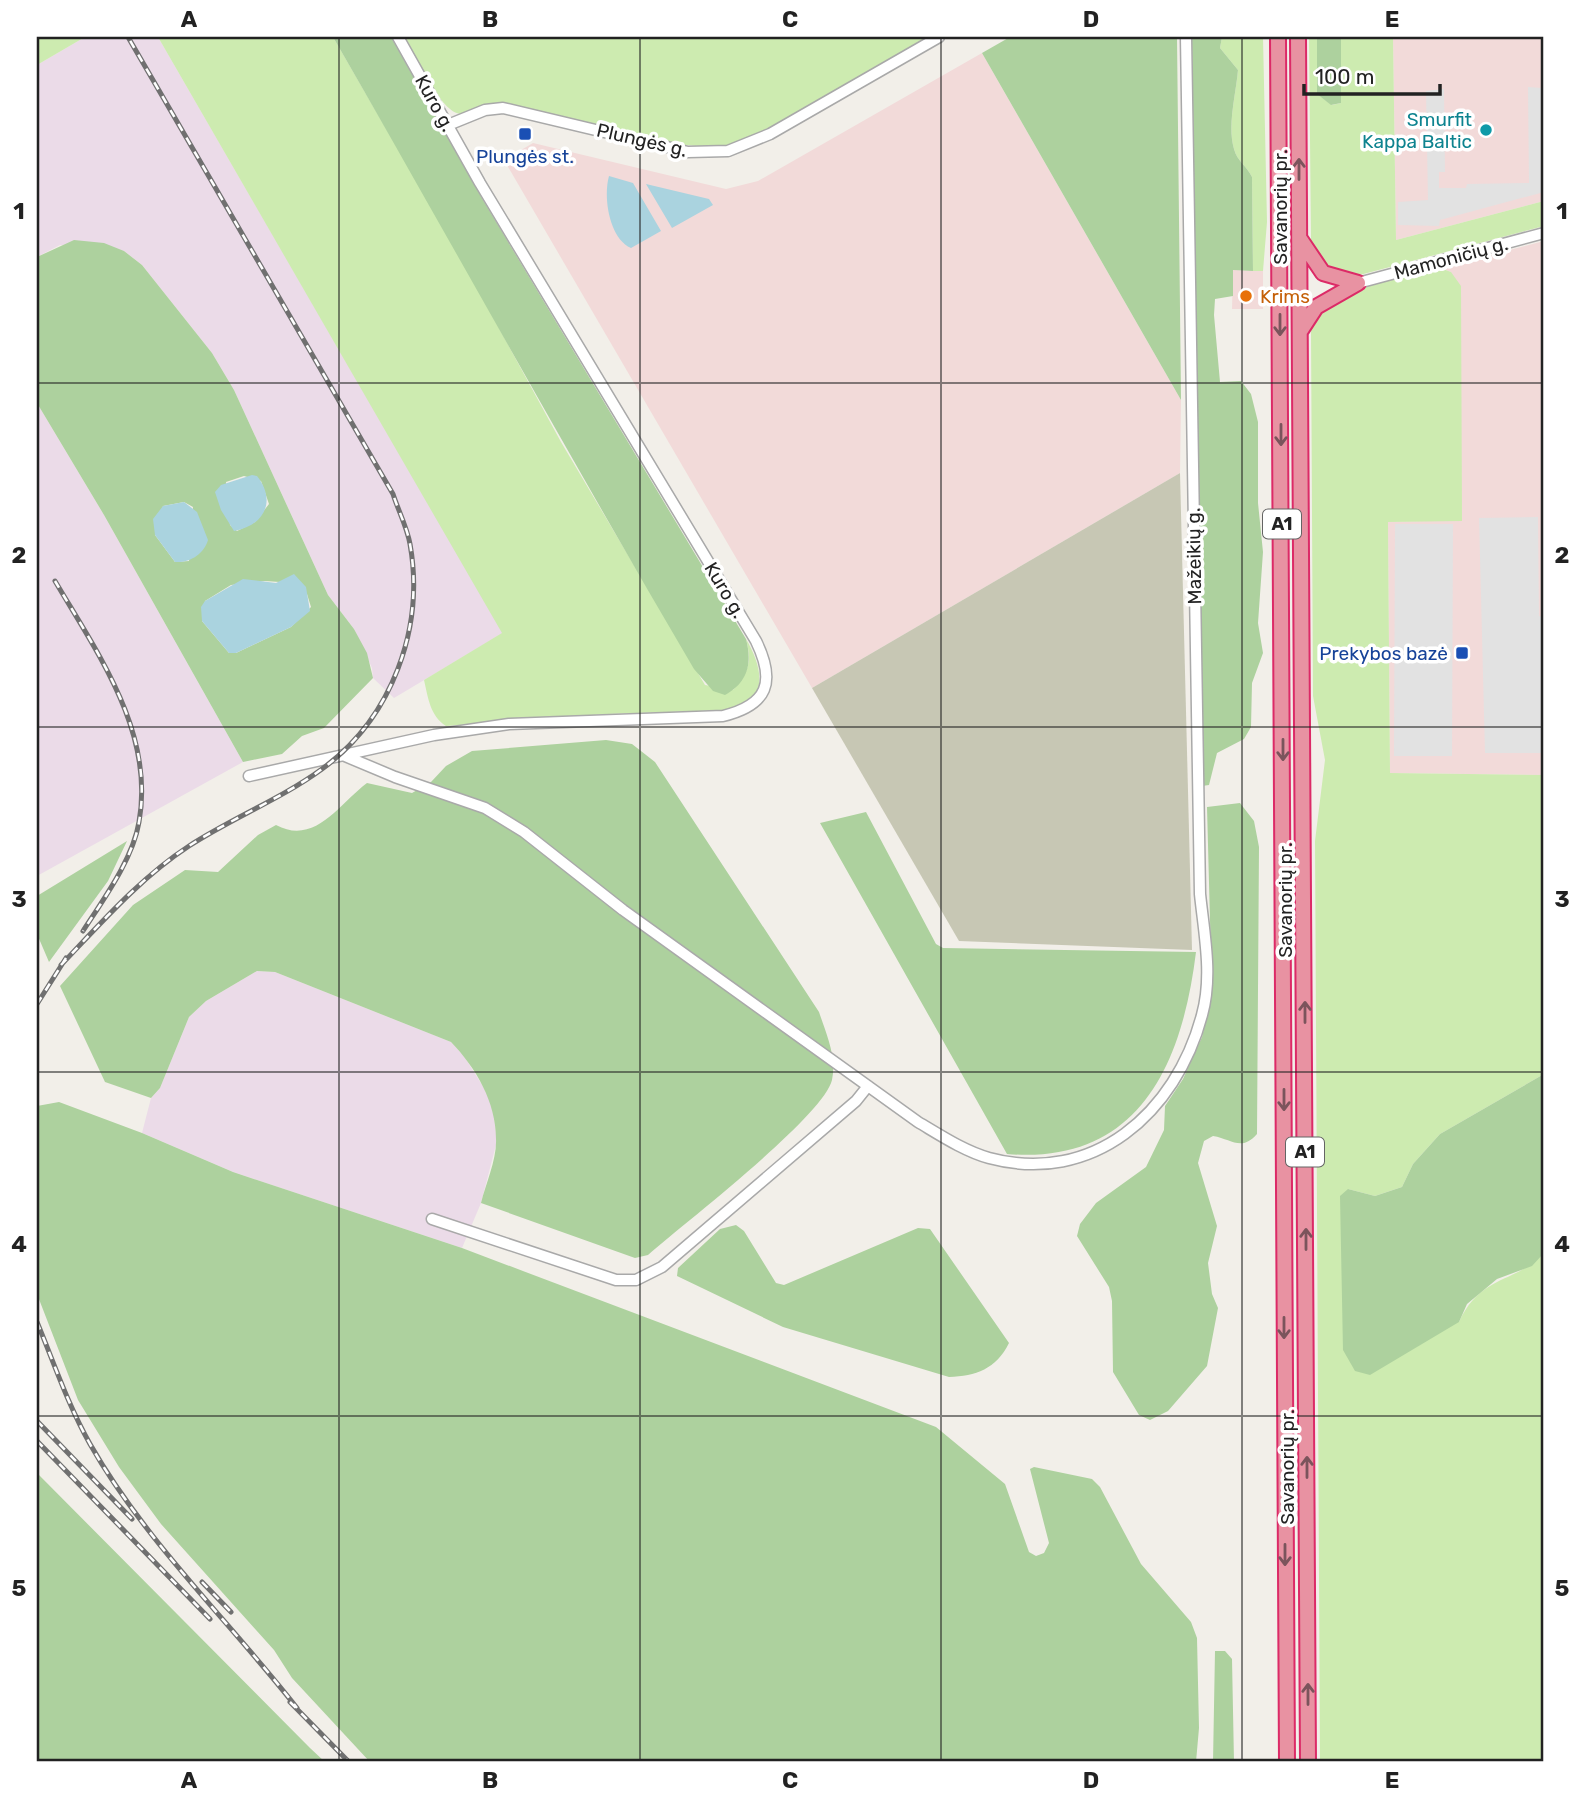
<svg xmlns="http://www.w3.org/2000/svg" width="1581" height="1799" font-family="Rubik,sans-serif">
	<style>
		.commercial { fill: #f2dad9 }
		.industrial { fill: #ebdbe8 }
		.construction { fill: #c7c7b4 }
		.grass { fill: #cdebb0 }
		.forest { fill: #add19e; fill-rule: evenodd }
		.parking { fill: #e2e2e2 }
		.water { fill: #aad3df }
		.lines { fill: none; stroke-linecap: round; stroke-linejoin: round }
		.minor-casing { stroke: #a9a9a9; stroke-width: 13 }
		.highway-casing { stroke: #dc2a67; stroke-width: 18 }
		.minor { stroke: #fff; stroke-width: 10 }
		.highway { stroke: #e892a2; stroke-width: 14 }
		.rail-casing { stroke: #707070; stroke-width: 5 }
		.rail { stroke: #fff; stroke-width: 2.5; stroke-dasharray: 8; stroke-linecap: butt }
		.oneway { stroke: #7b545c }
		.grid { fill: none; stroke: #222; stroke-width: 2; stroke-opacity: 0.55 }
		.culture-dot { fill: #0f9aa8; stroke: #fff; stroke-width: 2.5 }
		.transit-dot { fill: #1a4fb4; stroke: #fff; stroke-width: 2.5 }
		.food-dot { fill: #e8710a; stroke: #fff; stroke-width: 2.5 }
		.labels { text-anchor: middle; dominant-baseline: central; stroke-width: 7; stroke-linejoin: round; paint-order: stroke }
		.shield { fill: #fff; stroke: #646464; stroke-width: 2 }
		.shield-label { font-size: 18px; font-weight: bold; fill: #222 }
		.street-label { font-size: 19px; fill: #222; stroke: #fff }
		.culture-label { font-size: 19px; fill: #0d838f; stroke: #fff; text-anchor: end }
		.transit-label { font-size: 19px; fill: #164399; stroke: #fff }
		.food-label { font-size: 19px; fill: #c56008; stroke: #fff; text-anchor: start }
		.neatline { fill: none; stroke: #222; stroke-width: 2.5 }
		.grid-label { font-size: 23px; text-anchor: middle; font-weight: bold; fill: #222 }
	</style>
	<rect width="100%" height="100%" fill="#f2efe9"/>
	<!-- commercial -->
	<path class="commercial" d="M1393,37h151v164l-148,39z
		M982,53l199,347 -1,73 -368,215 -308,-528 29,-17 193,46 32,-8z
		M1544,241v534l-154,-2 -2,-251 74,-2 -11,-248 -11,-4z
		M1233,270l30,1v38h-31z"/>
	<!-- industrial -->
	<path class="industrial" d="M85,37h73l345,596 -109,65 -21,-20 -1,-10 -18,-39 -26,-34 -94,-205 -22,-37 -70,-88 -18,-14 -64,-6 -23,12v-192z
		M37,403l67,112 139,247 -206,114z
		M257,971l18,1 176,70 13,14 28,45 5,40 -16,62 -19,45 -229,-76 -91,-39 9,-35 9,-10 29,-71 17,-16z"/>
	<!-- construction -->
	<path class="construction" d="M1180,473l12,477 -233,-9 -147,-253z"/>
	<!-- grass -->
	<path class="grass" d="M37,37h48l-48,28z
		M158,37h175l124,214 104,191 144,243 28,5c16,-18 19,-28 13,-51 16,27 25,62 -17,71l-121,4 -162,12c-16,-10 -18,-29 -22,-46l78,-47z
		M404,37h527l-134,78 -48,25 -22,6 -19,1 -44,-4 -153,-39c-19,0 -32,9 -49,10 -21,1 -47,-60 -58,-77z
		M1222,37h41l4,185 -4,49h-10l-1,-94c-5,-11 -15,-16 -18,-28 -7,-23 2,-55 4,-79l-18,-22z
		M1309,37h8v57l15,11 9,-2v-66h52l3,203 148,-39v25l-188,50c-26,-6 -38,-7 -45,-36z
		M1440,268l11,4 10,14 1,235 -74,1 2,251 154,2v299l-104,60 -27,30 -11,23 -27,9 -27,-7 111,133c22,-48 56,-38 85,-69v509h-224l-5,-921 10,-81 -12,-64 -2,-364c5,-44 92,-54 129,-64z"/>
	<!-- forest -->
	<path class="forest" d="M333,37h58l92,163 263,439c6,23 3,43 -21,56l-12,-4 -19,-22c-123,-209 -240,-422 -361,-632z
		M1010,37h167l4,363 -199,-347z
		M1192,37h30l-2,11 18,22c-2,24 -11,56 -4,79 3,12 13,17 18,28l1,94 -20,-1v26l-18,3 -1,16 6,67 21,-1 10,13 7,28v81l5,49 -5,71 5,30 -11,30 -1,44 -7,12 -27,14 -8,32 -7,1z
		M1317,37h24v66l-10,2 -14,-11z
		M74,240l30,3 20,8 18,14 70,88 22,37 94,205 26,34 13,24 6,25 -49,50 -22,8 -20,18 -39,8 -139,-247 -67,-112v-146zM244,476l17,5 8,23 -14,18 -18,9 -7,-6 -4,-43zM184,502l9,5 -4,54 -14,1 -20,-27 8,-29zM265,581l15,1 27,12 4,13 -20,20 -55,26h-7l-27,-32 3,-20 26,-16z
		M606,740l26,4 23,18 164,250c7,21 18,45 13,68 -9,37 -149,144 -184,175l-13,3 -154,-55c5,-20 16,-44 15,-64 0,-37 -20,-71 -45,-97l-176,-70 -18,-1 -51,30 -17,16 -29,71 -9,10 -46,-16 -45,-96 73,-81 52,-35 33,2 40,-37 18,-10c39,21 63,-21 91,-42l45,10 19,-11 15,-16 26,-15z
		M1240,803l14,18 5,26 -2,287c-16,18 -25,5 -44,2l-9,5 -6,22 19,63 -9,37 4,31 6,14 -11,58 -39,45 -18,9 -11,-5 -26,-43 -1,-71 -3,-14 -32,-51 3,-12 16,-21 50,-36 18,-37 1,-24 18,-27 19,-42 10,-41 -5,-189z
		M866,812l70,132 7,4 253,4c-14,114 -58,213 -189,202l-187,-331z
		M127,841l-19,40 -59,81 -12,-28v-38z
		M1544,1074v179l-12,13 -35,13 -30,25 -8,18 -89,53 -15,-4 -12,-21 -3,-154 8,-7 27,7 27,-9 11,-23 27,-30z
		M59,1102l83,31 91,39 229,76 474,179 69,57 24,68 7,4 8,-3 5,-10 -19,-74 4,-2 58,12 8,8 41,77 50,58 6,16 2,90 -3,34h-826l-78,-84 -18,-28 -113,-126 -42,-57 -41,-67 -41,-106v-188z
		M736,1225l8,6 32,52 8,2 134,-57 12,1 79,114c-13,26 -33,33 -60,34l-166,-50 -106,-51 1,-8 42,-39z
		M37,1473l273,275 15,14h-288z
		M1215,1651h10l7,8 2,103h-21z"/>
	<!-- parking -->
	<path class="parking" d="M1528,87l14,1 2,104 -104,28 -1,6 -41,-1v-23l30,-2 -2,-109 18,-2 1,83h-6v16h27l1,-4 62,-1z
		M1538,517l1,99 5,1v136h-59l-6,-235z
		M1395,524h58l-1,232h-58z"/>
	<!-- water -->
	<path class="water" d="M609,176l24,7 28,48 -30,17c-22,-10 -28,-51 -22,-72z
		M646,184l63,15 4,6 -41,23z
		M252,475l5,1c20,25 7,50 -23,55l-13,-21 -6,-18 6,-7z
		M184,502l13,10 11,28c-4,14 -18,23 -33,22l-20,-27 -2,-16 10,-13z
		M294,574l12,13 4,24 -19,16 -55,26h-7l-27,-32 -1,-14 4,-6 38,-22 33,4z"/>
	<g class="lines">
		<!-- minor casing -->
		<g class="minor-casing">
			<path id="minor" d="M448,125l37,-15 18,-2 185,44 40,-1 42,-17 169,-97
				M1358,283l186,-50
				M345,756l50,21 90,31 39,24 99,78 295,212c22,13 46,29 71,36 104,28 187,-45 213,-143 11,-39 2,-82 -2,-121l-14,-857
				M249,776l185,-41 75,-11 214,-8c45,-11 53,-34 33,-75l-276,-458 -82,-146
				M432,1219l184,61h20l26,-13 194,-166 12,-15"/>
		</g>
		<!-- highway casing -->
		<g class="highway-casing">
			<path id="highway" d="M1278,37l9,1725
				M1298,37l10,1725
				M1300,239l23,34 35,10
				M1301,330l15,-23 42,-24"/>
		</g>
		<!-- minor -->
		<use href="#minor" class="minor"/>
		<!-- highway -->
		<use href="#highway" class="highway"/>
		<!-- rail casing -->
		<g class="rail-casing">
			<path id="rail" d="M55,581c43,73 100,152 84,241 -6,37 -36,78 -56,109
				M61,965c40,-42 79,-87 128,-119 43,-28 92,-47 133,-77 70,-51 103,-141 88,-225 -3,-17 -12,-34 -17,-50l-265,-457
				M37,1004l29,-46
				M37,1322c17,41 31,83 53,122 55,97 139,177 207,264
				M37,1421l95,98
				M37,1441l173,178
				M202,1582l29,30
				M290,1702l59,60"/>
		</g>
		<!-- rail -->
		<use href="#rail" class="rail"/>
	</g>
	<!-- one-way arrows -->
	<defs><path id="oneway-shaft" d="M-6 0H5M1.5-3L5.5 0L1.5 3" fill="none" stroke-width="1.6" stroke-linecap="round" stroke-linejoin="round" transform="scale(1.75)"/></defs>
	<g class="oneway">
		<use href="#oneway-shaft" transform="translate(1299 169) rotate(-90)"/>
		<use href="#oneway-shaft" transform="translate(1280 325) rotate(90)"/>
		<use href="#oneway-shaft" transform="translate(1281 435) rotate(90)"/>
		<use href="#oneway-shaft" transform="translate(1283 750) rotate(90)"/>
		<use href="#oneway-shaft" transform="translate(1305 1012) rotate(-90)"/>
		<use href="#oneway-shaft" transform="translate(1284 1100) rotate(90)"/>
		<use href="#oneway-shaft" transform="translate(1306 1239) rotate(-90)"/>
		<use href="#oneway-shaft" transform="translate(1284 1328) rotate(90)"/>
		<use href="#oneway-shaft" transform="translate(1307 1467) rotate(-90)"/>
		<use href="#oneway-shaft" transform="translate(1285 1555) rotate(90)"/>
		<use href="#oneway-shaft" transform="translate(1308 1694) rotate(-90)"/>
	</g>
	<!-- grid -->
	<path class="grid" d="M339,37v1725M640,37v1725M941,37v1725M1242,37v1725M37,383h1507M37,727h1507M37,1072h1507M37,1416h1507"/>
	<!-- markers -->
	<circle class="culture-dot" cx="1486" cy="130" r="7"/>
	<g class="transit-dot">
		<rect x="518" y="127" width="14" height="14" rx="3.5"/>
		<rect x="1455" y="646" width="14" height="14" rx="3.5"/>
	</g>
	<circle class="food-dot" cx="1246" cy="296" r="7"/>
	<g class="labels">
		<!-- shield labels -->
		<g class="shield">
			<rect x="1263" y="509.5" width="38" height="29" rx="5"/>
			<rect x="1286" y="1137.5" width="38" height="29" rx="5"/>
		</g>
		<g class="shield-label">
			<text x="1282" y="524">A1</text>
			<text x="1305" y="1152">A1</text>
		</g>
		<!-- street labels -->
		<g class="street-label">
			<text transform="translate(435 103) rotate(61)">Kuro g.</text>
			<text transform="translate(642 140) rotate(13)">Plungės g.</text>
			<text transform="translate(1280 207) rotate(-90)">Savanorių pr.</text>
			<text transform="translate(1451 258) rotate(-15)">Mamoničių g.</text>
			<text transform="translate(1194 556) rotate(-91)">Mažeikių g.</text>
			<text transform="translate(725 590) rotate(59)">Kuro g.</text>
			<text transform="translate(1285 900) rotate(-90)">Savanorių pr.</text>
			<text transform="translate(1287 1467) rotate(-90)">Savanorių pr.</text>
		</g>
		<!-- culture labels -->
		<g class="culture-label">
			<text x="1472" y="119">Smurfit<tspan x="1472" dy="22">Kappa Baltic</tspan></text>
		</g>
		<!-- transit labels -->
		<g class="transit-label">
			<text x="525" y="156">Plungės st.</text>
			<text x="1448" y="653" text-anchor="end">Prekybos bazė</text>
		</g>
		<!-- food labels -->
		<g class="food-label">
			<text x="1260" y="296">Krims</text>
		</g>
	</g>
	<!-- border -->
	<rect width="1581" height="1799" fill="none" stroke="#ffffff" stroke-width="77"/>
	<!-- scale -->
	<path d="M1304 84v10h136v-10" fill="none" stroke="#222222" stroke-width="3.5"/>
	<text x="1315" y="84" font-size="21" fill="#222222" stroke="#ffffff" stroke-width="5" paint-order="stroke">100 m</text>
	<rect x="38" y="38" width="1504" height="1722" class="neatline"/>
	<g class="grid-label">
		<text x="189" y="27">A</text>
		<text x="490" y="27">B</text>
		<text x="790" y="27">C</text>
		<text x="1091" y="27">D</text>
		<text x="1392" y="27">E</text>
		<text x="19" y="219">1</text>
		<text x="1562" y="219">1</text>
		<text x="19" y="563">2</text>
		<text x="1562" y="563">2</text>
		<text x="19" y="907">3</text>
		<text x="1562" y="907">3</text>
		<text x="19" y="1252">4</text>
		<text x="1562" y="1252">4</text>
		<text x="19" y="1596">5</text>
		<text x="1562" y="1596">5</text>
		<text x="189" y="1788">A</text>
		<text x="490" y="1788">B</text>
		<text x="790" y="1788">C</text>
		<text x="1091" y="1788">D</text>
		<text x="1392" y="1788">E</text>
	</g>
</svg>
